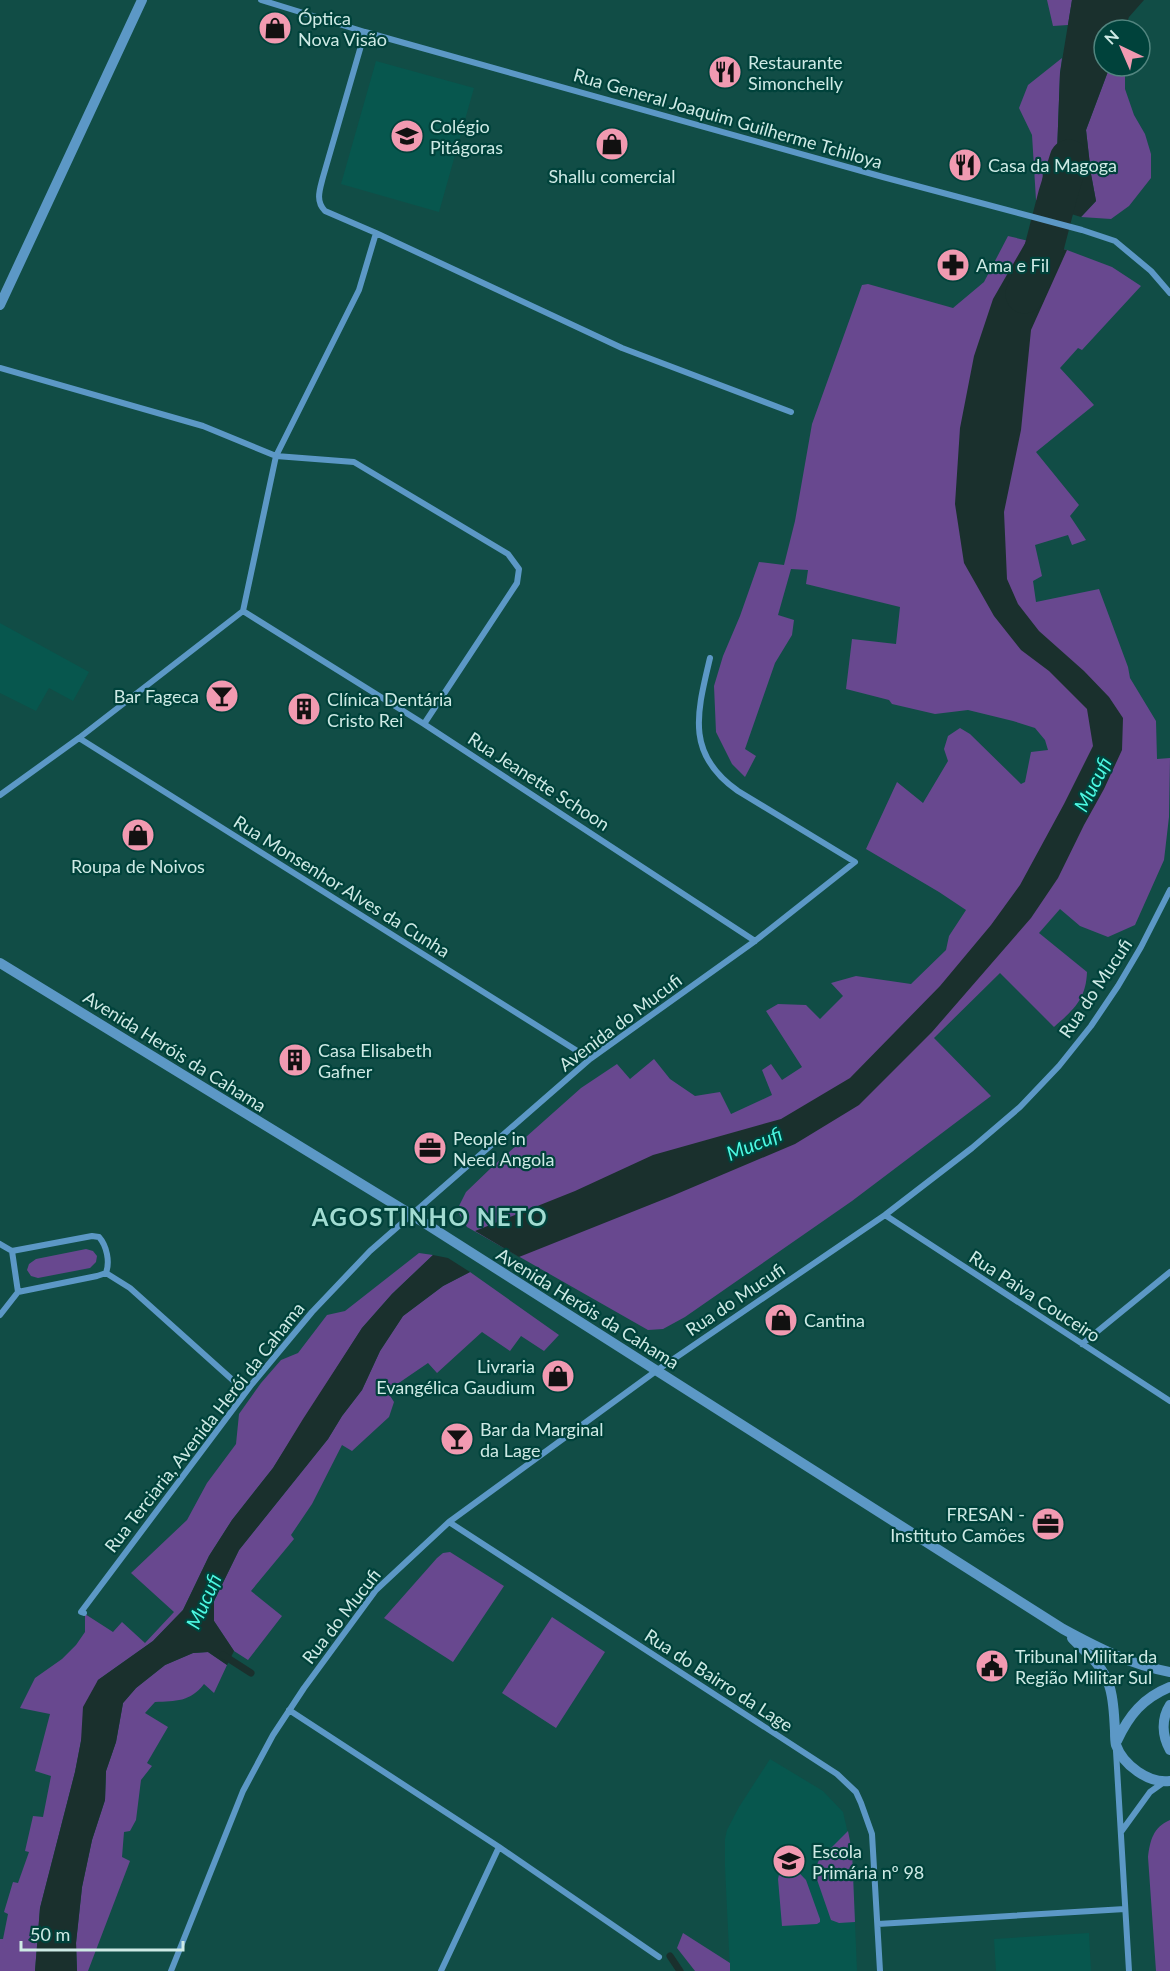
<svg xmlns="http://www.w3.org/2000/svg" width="1170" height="1971" font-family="Lato,sans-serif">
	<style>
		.built { fill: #07574e }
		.green { fill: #68488f }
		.water { fill: #1a302d }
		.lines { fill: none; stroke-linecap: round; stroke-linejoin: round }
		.stream { stroke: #1a302d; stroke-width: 7 }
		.river { stroke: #1a302d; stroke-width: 39 }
		.minor { stroke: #5c98c6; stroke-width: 6 }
		.tertiary { stroke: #5c98c6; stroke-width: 10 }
		.labels { text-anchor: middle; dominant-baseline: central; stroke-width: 4.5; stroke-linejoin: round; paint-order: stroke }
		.poi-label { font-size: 18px; fill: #ceeae5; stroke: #00423b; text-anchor: start }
		.street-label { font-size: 18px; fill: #ceeae5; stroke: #00423b }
		.water-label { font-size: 20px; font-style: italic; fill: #4cf8e2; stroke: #00423b }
		.district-label { font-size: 24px; font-weight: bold; letter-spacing: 1.5px; fill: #a2dcd2; stroke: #00423b }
	</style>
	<rect width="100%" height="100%" fill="#114d46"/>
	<!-- built -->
	<path class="built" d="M376,61l98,27 -35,124 -98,-28z
		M0,623l89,49 -16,29 -24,-13 -13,23 -36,-18z
		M770,1759l53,32 20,21 9,39 5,120h-127l-5,-104v-28l2,-9 12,-23z
		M1089,1933l2,38h-95l-2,-32z"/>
	<!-- green -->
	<path class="green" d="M1047,0h25l-4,25 -15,1z
		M1062,58l-2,15 -3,80 -14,16 -1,36 -6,-5 -4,-65 -13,-27 9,-23z
		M1110,66h15v23l9,26 11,19 6,20v24l-22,28 -18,13 -30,-2 15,-16 -5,-27 -5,-44z
		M1008,236l59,14 45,17 29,19 -59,64 -4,-2 -18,20 34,37 -58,47 43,53 -9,11 16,24 -14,5 -4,-10 -33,10 7,31 -9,5 3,21 63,-13 29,78 2,11 26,43 1,38 13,-1 -1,59 -5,43 -29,65 -27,12 -28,-11 -20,-17 -21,24 48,39c-1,28 -14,38 -33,55l-54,-54 -66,65 57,58 -139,105 -167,116 -22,12 -15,1 -181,-103 -10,-17 9,-18 25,-24 90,-80 36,-24 13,15 24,-20 16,20 25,17 25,-4 11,22 41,-19 -10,-25 9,-6 11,16 20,-13 -36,-56 12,-7 28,1 14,14 23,-23 -12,-13 25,-7 55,8 35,-34 3,-14 17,-26 -27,-18 -73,-43 31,-67 26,21 25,-42 -4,-12 4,-13 12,-8 10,6 51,50 4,-2 6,-30 17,-2 -3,-10 -10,-12 -22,-7 -45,-11 -33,4 -43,-10 -3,-4 -43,-11 6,-50 44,5 4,-37 -94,-23 2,-14 -17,-1 -13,46 16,5 -2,15 -17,28 -30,86 11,7 -11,21 -13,-13 -16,-32 -2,-46 9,-30 17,-40 19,-54 25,3 11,-44 17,-97 50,-139 6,-1 85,24 31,-26z
		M86,1249l7,2 4,5 -1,6 -6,6 -52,10 -7,-2 -4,-6 2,-6 7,-5z
		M419,1253l14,2 -41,39 -30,34 -89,140 -41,52 -23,36 -26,54 -30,31 -55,39 -17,61 -6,31 -35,136 -5,63h-35v-32h3l5,-25 -4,-2 9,-30 5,1 11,-31 -4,-1 8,-35 10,1 8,-41 -16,-5 15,-57 -30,-6 15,-30 27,-19 14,-14 9,-13v-18l28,18 9,-10 23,21 29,-31 -43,-39 56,-53 20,-37 29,-39 3,-30 22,-31 20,-23 17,-7 29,-38 18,-4z
		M470,1272l89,63 -15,16 -23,-15 -11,15 -28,-19 -45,41 -9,-10 -41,28 7,11 -5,15 -37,34 -10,-6 -30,59 -21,31 3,4 -43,52 31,25 -34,44 -14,-9 -20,-30v-20l25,-51 89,-111 14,-23 20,-26 18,-39 23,-35 40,-30z
		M450,1552l54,34 -51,76 -69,-44 53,-60 6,-5z
		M552,1617l53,35 -49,76 -54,-35z
		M208,1652l19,13 -13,28 -10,-9c-14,18 -28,17 -49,18l-10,11 23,14 -21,36 5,3 -11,14 -5,40 -6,11 -6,1 -2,25 8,4 -42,110h-11l-1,-28 6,-56 10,-47 13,-40 1,-29 10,-29 7,-39 13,-15 29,-23 28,-12z
		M1170,1820v151h-14l-8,-114c2,-16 5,-30 22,-37z
		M848,1831l4,20 3,71 -16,1 -8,-3 -17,-49 5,-11z
		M783,1856l23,24 14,39v3l-3,2 -35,2 -4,-47z
		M683,1933l47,30v8h-35l-18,-23z"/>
	<!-- water -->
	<path class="water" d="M1072,0h72l-15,17 -5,13h-20v36h6l-24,64 5,44 5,27 -15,16 -39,-12 1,-36 14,-16 3,-80z
		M1027,240l40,10 -36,80 -10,100 -17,82 3,67 11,25 21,27 45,40 25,26 14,21 -1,32 -18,39 -20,36 -26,53 -27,40 -99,114 -73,73 -64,39 -123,52 -153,61 -44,-26 100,-40 78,-36 128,-36 69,-41 90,-92 51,-61 29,-40 44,-81 29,-58 -6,-37 -38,-38 -28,-21 -27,-34 -30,-53 -9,-59 5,-76 14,-72 19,-57z
		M433,1255l15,3 22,14 -27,14 -40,30 -23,35 -18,39 -20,26 -14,23 -89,111 -25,51v20l20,30 -7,14 -19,-13 -15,1 -28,12 -29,23 -13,15 -7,39 -10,29 -1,29 -13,40 -10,47 -6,56 1,28h-42l5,-63 35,-136 6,-31 2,-34 15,-27 55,-39 30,-31 26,-54 23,-36 41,-52 30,-49 59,-91 30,-34z"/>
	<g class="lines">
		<!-- stream -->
		<path class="stream" d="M223,1655l28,18
			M670,1956l10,15"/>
		<!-- river -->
		<path class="river" d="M1025,294l18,-42 15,-58 11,-35"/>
		<!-- minor -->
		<path class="minor" d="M261,0l104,32 518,145 199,53 33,11 36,30 19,22
			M365,32l-42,145c-3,12 -8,24 2,34l51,22 246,115 169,64
			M0,368l203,58 73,30 78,6 154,92 11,15 -2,14 -93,141
			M243,611l181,113 331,217
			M79,738l511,321
			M0,795l79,-57 164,-127 33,-155 83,-166 17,-57
			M885,1215l285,186
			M0,1244l12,7 6,41 -18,23
			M12,1251l80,-15 7,1c8,9 11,25 7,36l-9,3 -79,16
			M106,1273l24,15 116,104
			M1082,1344l88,-72
			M449,1522l388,252 19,18 5,11 11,31 8,137
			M84,1613l-3,-1 171,-228 60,-72 58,-61 220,-192 165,-118 100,-79 -117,-71c-53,-37 -41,-78 -28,-133
			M289,1710l210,137 160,110
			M1116,1751l13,220
			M1121,1832l29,-40 14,-10
			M878,1924l247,-15
			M171,1971l72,-180 30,-56 31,-47 72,-98 73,-68 207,-151 229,-156 87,-67 48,-41 39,-41 32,-40 27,-40 23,-39 29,-57
			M441,1971l58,-124"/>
		<!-- tertiary -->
		<path class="tertiary" d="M0,305l142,-305
			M0,963l412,252 651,414c35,19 68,36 107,43
			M1072,1638c13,14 31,27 37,47 5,14 5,31 6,46 0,4 0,10 1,14 7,20 33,39 54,36
			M1170,1705c-9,14 -8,31 0,45
			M1117,1741c12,-26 26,-43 53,-54"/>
	</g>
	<!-- icons -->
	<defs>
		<g id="shop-disc" transform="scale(1.725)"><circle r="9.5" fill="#f19ab1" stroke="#00423b"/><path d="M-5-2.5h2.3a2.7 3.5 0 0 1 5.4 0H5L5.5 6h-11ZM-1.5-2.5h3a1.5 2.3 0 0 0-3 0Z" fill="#111"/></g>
		<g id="restaurant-disc" transform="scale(1.725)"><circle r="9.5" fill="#f19ab1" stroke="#00423b"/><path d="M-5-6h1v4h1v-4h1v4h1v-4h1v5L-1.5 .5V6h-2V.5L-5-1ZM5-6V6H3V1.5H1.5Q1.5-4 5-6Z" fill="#111"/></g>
		<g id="school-disc" transform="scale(1.725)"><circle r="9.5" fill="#f19ab1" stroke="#00423b"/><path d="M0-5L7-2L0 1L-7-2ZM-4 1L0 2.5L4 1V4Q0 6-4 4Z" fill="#111"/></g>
		<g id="pharmacy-disc" transform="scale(1.725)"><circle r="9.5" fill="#f19ab1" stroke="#00423b"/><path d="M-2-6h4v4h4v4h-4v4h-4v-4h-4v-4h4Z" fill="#111"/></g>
		<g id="bar-disc" transform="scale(1.725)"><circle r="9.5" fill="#f19ab1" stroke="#00423b"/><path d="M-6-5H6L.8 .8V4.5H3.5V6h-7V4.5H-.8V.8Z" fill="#111"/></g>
		<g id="building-disc" transform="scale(1.725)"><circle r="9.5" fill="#f19ab1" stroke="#00423b"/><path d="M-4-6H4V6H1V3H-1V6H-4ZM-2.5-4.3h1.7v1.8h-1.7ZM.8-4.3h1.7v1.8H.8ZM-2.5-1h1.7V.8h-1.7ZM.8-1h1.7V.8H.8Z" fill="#111"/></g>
		<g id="office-disc" transform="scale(1.725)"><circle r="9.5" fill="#f19ab1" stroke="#00423b"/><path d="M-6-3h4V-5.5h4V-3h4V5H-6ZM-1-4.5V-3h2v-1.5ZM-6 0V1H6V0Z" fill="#111"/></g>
		<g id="civic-disc" transform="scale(1.725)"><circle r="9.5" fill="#f19ab1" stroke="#00423b"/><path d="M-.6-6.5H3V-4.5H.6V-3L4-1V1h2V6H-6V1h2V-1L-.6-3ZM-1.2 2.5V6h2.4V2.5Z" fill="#111"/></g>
	</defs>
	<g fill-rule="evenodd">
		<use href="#shop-disc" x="275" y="28"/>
		<use href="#restaurant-disc" x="725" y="72"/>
		<use href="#school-disc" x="407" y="136"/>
		<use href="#shop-disc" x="612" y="144"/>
		<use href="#restaurant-disc" x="965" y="165"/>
		<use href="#pharmacy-disc" x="953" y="265"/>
		<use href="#bar-disc" x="222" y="696"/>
		<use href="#building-disc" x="304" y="709"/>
		<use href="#shop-disc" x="138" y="835"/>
		<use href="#building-disc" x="295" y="1060"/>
		<use href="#office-disc" x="430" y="1148"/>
		<use href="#shop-disc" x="781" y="1320"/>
		<use href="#shop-disc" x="558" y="1376"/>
		<use href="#bar-disc" x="457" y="1439"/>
		<use href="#office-disc" x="1048" y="1524"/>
		<use href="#civic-disc" x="992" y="1666"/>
		<use href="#school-disc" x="789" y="1861"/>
	</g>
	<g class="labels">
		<!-- poi labels -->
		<g class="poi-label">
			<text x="298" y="18">Óptica<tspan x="298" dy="21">Nova Visão</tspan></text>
			<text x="748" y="62">Restaurante<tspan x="748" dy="21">Simonchelly</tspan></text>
			<text x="430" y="126">Colégio<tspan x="430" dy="21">Pitágoras</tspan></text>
			<text x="988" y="165">Casa da Magoga</text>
			<text x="612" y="176" text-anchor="middle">Shallu comercial</text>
			<text x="976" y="265">Ama e Fil</text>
			<text x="199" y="696" text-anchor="end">Bar Fageca</text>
			<text x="327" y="699">Clínica Dentária<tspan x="327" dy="21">Cristo Rei</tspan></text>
			<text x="138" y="866" text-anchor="middle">Roupa de Noivos</text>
			<text x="318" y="1050">Casa Elisabeth<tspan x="318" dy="21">Gafner</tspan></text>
			<text x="453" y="1138">People in<tspan x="453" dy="21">Need Angola</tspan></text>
			<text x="804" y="1320">Cantina</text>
			<text x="535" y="1366" text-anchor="end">Livraria<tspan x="535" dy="21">Evangélica Gaudium</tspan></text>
			<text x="480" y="1429">Bar da Marginal<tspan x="480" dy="21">da Lage</tspan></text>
			<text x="1025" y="1514" text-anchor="end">FRESAN -<tspan x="1025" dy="21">Instituto Camões</tspan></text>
			<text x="1015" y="1656">Tribunal Militar da<tspan x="1015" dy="21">Região Militar Sul</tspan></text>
			<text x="812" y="1851">Escola<tspan x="812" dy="21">Primária nº 98</tspan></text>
		</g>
		<!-- street labels -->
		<g class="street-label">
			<text transform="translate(728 118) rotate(16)">Rua General Joaquim Guilherme Tchiloya</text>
			<text transform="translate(539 781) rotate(33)">Rua Jeanette Schoon</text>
			<text transform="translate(342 886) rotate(32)">Rua Monsenhor Alves da Cunha</text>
			<text transform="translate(1095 988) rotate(-56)">Rua do Mucufi</text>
			<text transform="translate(620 1022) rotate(-37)">Avenida do Mucufi</text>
			<text transform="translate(175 1051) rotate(32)">Avenida Heróis da Cahama</text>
			<text transform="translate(1035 1296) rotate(33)">Rua Paiva Couceiro</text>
			<text transform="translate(735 1299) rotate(-34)">Rua do Mucufi</text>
			<text transform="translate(588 1308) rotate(32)">Avenida Heróis da Cahama</text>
			<text transform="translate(204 1427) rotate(-52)">Rua Terciaria, Avenida Herói da Cahama</text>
			<text transform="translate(341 1616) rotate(-52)">Rua do Mucufi</text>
			<text transform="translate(719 1680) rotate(33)">Rua do Bairro da Lage</text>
		</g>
		<!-- water labels -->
		<g class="water-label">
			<text transform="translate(1092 784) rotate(-63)">Mucufi</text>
			<text transform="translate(754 1143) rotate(-22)">Mucufi</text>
			<text transform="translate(203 1601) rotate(-66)">Mucufi</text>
		</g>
		<!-- district labels -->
		<g class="district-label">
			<text x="430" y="1216">AGOSTINHO NETO</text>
		</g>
	</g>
	<!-- north arrow -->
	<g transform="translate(1122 48) rotate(316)"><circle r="28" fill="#00423b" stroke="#52857f" stroke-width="1.5"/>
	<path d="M0-4.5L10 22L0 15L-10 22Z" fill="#f19ab1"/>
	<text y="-9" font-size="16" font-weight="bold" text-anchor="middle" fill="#ceeae5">N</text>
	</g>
	<!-- scale -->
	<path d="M21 1941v9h162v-9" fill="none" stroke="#ceeae5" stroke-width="3"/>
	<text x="30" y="1941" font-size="18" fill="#ceeae5" stroke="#00423b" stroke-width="4.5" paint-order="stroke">50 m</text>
</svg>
